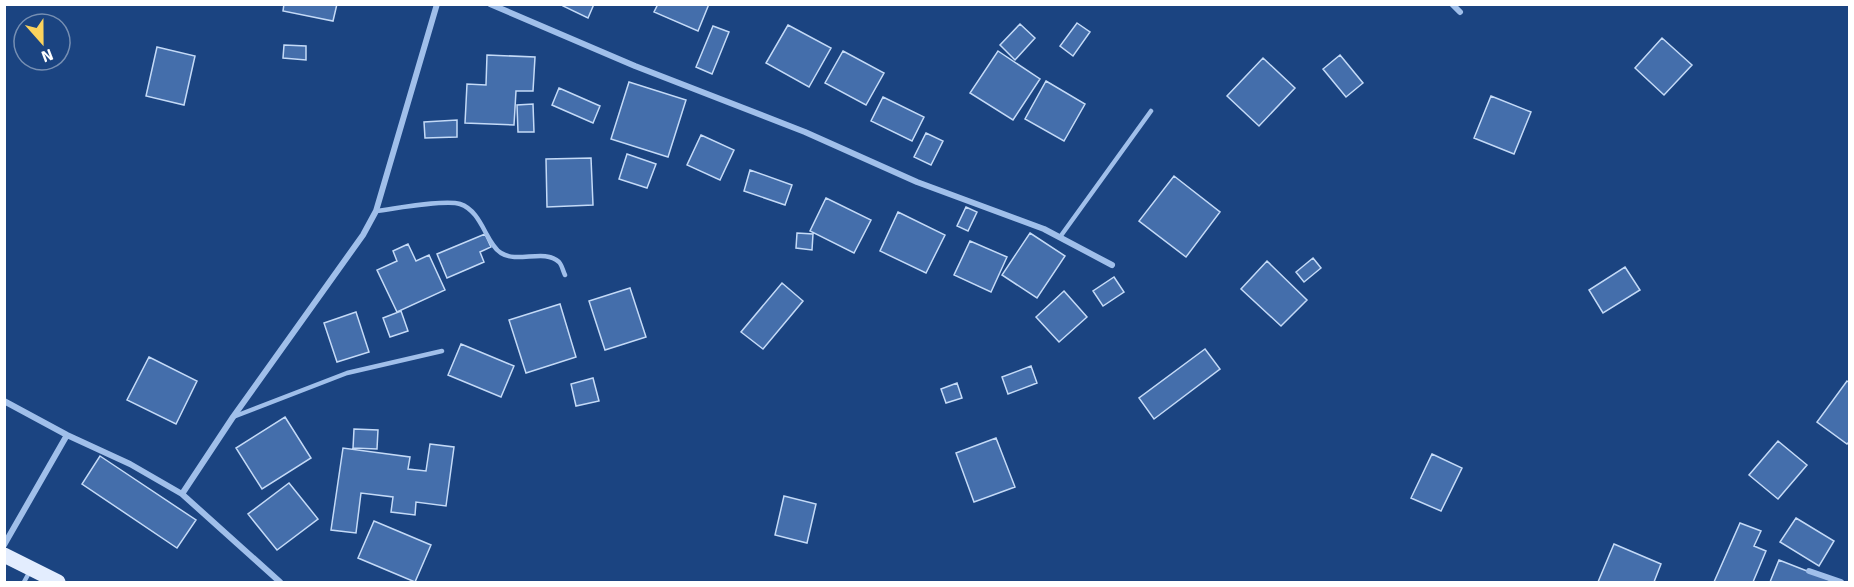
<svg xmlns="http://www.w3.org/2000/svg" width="1854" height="587" font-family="Signika,sans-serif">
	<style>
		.building { fill: #446eab; stroke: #c4daf7; stroke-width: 1.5 }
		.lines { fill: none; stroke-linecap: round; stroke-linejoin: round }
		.lane { stroke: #a0bfea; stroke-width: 4.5 }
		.street { stroke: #a0bfea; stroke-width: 6 }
		.primary { stroke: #e3edfe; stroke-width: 15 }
	</style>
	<rect width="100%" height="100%" fill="#1b4481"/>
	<!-- building -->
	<path class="building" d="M284,4h53l-4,17 -50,-10z
		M564,4h30l-6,14 -25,-12z
		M658,4h51l-11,27 -44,-19z
		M1077,23l13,9 -17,24 -13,-10z
		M1020,24l15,14 -20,22 -15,-15z
		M788,25l43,23 -22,39 -43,-24z
		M713,26l16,6 -17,42 -16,-7z
		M1662,38l30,27 -28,30 -29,-27z
		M284,45l22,1v14l-23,-2z
		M157,47l38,9 -11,49 -38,-9z
		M843,51l41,22 -18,32 -41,-22z
		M998,51l42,28 -27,41 -43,-27z
		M487,55l48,2 -2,34h-17l-2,34 -49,-2 2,-39 19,1z
		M1340,55l23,28 -17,14 -23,-28z
		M1263,58l32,30 -36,38 -32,-30z
		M1046,81l39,23 -21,37 -39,-22z
		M629,82l57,18 -18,57 -57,-18z
		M559,88l41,18 -7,17 -41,-18z
		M1491,96l40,16 -17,42 -40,-16z
		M883,97l41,20 -12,24 -41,-20z
		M533,104l1,28h-16l-1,-27z
		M457,120v17l-32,1 -1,-16z
		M926,133l17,8 -12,24 -17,-8z
		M701,135l33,15 -14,30 -33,-15z
		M627,154l29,10 -9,24 -28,-9z
		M591,158l2,47 -46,2 -1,-48z
		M750,170l42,15 -7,20 -41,-14z
		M1174,176l46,36 -34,45 -47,-36z
		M826,198l45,22 -17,33 -44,-22z
		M966,207l11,5 -9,19 -11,-5z
		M898,212l47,23 -19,38 -46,-22z
		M797,233l16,1 -1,16 -16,-2z
		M1030,233l35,23 -28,42 -35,-23z
		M485,234l6,13 -11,5 4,10 -37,16 -10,-24z
		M970,241l37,16 -16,35 -37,-17z
		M408,244l8,17 13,-6 16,35 -48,22 -20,-42 20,-9 -4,-10z
		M1313,258l8,10 -17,14 -8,-10z
		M1267,261l40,39 -26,26 -40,-37z
		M1625,267l15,23 -37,23 -14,-23z
		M1114,277l10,15 -21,14 -10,-15z
		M782,283l21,18 -40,48 -22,-17z
		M630,288l16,49 -41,13 -16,-49z
		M1064,291l23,26 -28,25 -23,-25z
		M560,304l16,53 -50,16 -17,-53z
		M401,311l7,20 -18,6 -7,-19z
		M356,312l13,40 -32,10 -13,-39z
		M461,344l53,22 -13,31 -53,-22z
		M1205,349l15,20 -66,50 -15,-21z
		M149,357l48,24 -21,43 -49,-24z
		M1031,366l6,17 -29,11 -6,-17z
		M593,378l6,23 -23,5 -5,-22z
		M1847,381l3,2v58l-3,3 -30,-22z
		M957,383l5,15 -16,5 -5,-14z
		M285,417l26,41 -49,31 -26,-41z
		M354,429l24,1 -1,19 -24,-1z
		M996,438l19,49 -41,15 -18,-49z
		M1778,441l29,24 -29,34 -29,-24z
		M430,444l24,3 -8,59 -30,-4 -1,13 -24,-3 2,-15 -32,-4 -5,40 -25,-3 12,-82 67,9 -2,12 18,2z
		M1432,454l30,14 -21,43 -30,-13z
		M100,456l96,64 -19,28 -95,-64z
		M289,483l29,36 -41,31 -29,-36z
		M784,496l32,8 -9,39 -32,-8z
		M1796,518l38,23 -15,25 -39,-24z
		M374,521l57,24 -16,37 -57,-24z
		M1740,523l21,8 -7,15 12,5 -13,31h-39z
		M1614,544l47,20 -7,18h-56z
		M1779,560l56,22h-65z"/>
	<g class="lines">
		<!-- lane -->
		<path class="lane" d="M376,211c18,-2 69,-12 84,-7 22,7 26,40 41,49 17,11 43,-5 58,9 3,3 4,9 6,13
			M1060,237l91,-126
			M233,417l114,-44 95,-22
			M24,582l6,-11"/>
		<!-- street -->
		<path class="street" d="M490,4l145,62 170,66 112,50 127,47 68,36
			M1452,4l8,8
			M4,401l63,34 63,29 52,30 51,-77 130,-182 13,-24 61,-207
			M182,494l98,88
			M4,545l63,-110
			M1809,571l32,11"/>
		<!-- primary -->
		<path class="primary" d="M4,555l54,27"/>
	</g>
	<!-- border -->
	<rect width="1854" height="587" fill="none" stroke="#ffffff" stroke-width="12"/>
	<!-- north arrow -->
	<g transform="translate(42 42) rotate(159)"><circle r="28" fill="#1b4481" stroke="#768fb3" stroke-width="1.5"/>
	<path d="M0-4.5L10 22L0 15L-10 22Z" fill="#fbd35d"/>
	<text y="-9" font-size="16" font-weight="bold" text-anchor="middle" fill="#ffffff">N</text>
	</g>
</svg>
